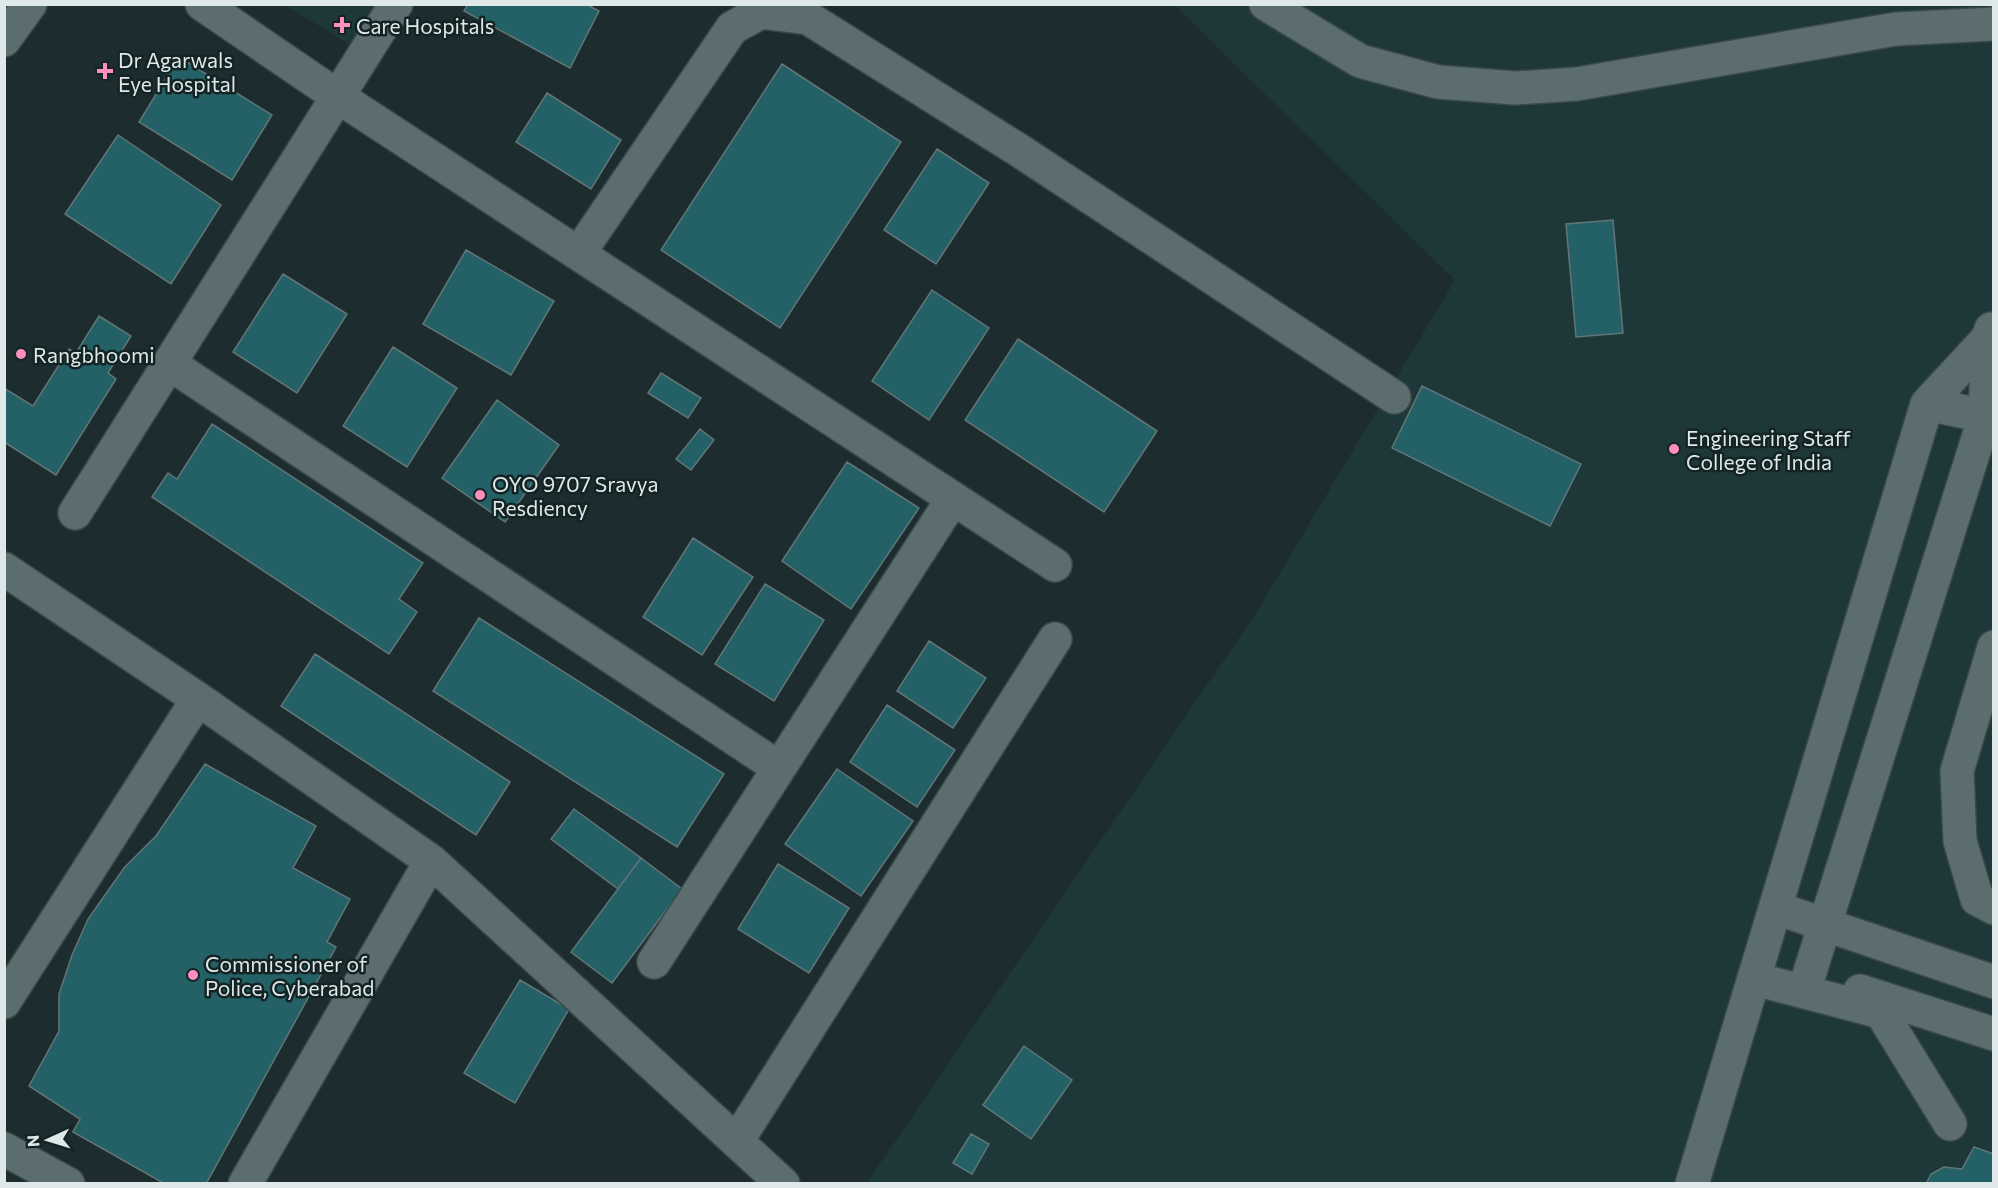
<svg xmlns="http://www.w3.org/2000/svg" width="1998" height="1188" font-family="Commissioner,sans-serif">
	<style>
		.built { fill: #1e3739 }
		.building { fill: #236166; stroke: #637577; stroke-width: 1.5 }
		.lines { fill: none; stroke-linecap: round; stroke-linejoin: round }
		.minor-casing { stroke: #3a4849; stroke-width: 36 }
		.minor { stroke: #5b6d6f; stroke-width: 33 }
		.poi-dot { fill: #fd8ec0; stroke: #142425; stroke-width: 2 }
		.labels { text-anchor: middle; dominant-baseline: central; stroke-width: 5; stroke-linejoin: round; paint-order: stroke }
		.poi-label { font-size: 21px; fill: #dee8e9; stroke: #142425; text-anchor: start }
	</style>
	<rect width="100%" height="100%" fill="#1d2d2f"/>
	<!-- built -->
	<path class="built" d="M285,5h93l-26,41z
		M1174,5h819v1178l-1127,1 386,-565 203,-339z"/>
	<!-- building -->
	<path class="building" d="M468,4h118l13,7 -29,57 -106,-57z
		M179,57l93,58 -40,65 -93,-58z
		M782,64l119,78 -121,186 -119,-78z
		M547,93l74,47 -30,49 -75,-47z
		M118,135l103,70 -50,79 -106,-70z
		M937,149l52,34 -53,81 -52,-34z
		M1613,220l10,113 -47,4 -10,-113z
		M466,250l88,51 -43,74 -88,-51z
		M283,274l64,40 -50,79 -64,-41z
		M932,290l57,38 -60,92 -57,-39z
		M99,316l32,20 -23,37 8,6 -60,96 -52,-33v-54l29,18 36,-57 7,4z
		M1018,339l139,92 -53,81 -139,-92z
		M393,347l64,41 -50,79 -64,-41z
		M661,373l40,25 -13,20 -40,-25z
		M1422,386l159,78 -31,62 -158,-78z
		M497,400l62,45 -54,77 -63,-44z
		M212,424l211,139 -24,36 18,13 -28,42 -237,-157 16,-24 9,6z
		M700,429l14,11 -23,30 -15,-11z
		M847,462l72,46 -68,101 -69,-48z
		M693,538l60,39 -51,78 -59,-38z
		M765,584l59,36 -50,81 -59,-37z
		M479,618l245,156 -47,73 -244,-156z
		M929,641l57,37 -33,50 -56,-37z
		M315,654l195,128 -34,53 -195,-129z
		M887,705l68,45 -38,57 -67,-45z
		M205,764l111,62 -23,42 57,31 -23,43 9,5 -130,237h-41l-92,-52 7,-13 -51,-33 30,-55v-37l13,-39 16,-36 36,-51 32,-32z
		M837,769l76,52 -52,75 -76,-52z
		M574,809l67,49 -23,31 -67,-50z
		M641,858l41,31 -70,94 -41,-31z
		M778,864l71,44 -40,65 -71,-44z
		M520,980l49,29 -54,94 -51,-30z
		M1024,1046l48,34 -41,59 -48,-34z
		M971,1134l18,10 -17,30 -19,-11z
		M1974,1147l20,7v30h-68l5,-10 13,-7 18,2z"/>
	<g class="lines">
		<!-- minor casing -->
		<g class="minor-casing">
			<path id="minor" d="M202,4l135,92 718,469
				M1266,4l94,57 78,21 77,6 62,-4 319,-55 98,-5
				M4,40l26,-36
				M579,253l153,-225 29,-16 47,6 209,131 377,248
				M170,364l609,404
				M1927,404l67,14
				M75,513l321,-509
				M4,569l194,130 233,162 352,323
				M1994,647l-37,124 3,70 17,58 17,9
				M1776,908l218,74
				M654,962l298,-462
				M1809,975l176,-559 3,-78 3,-9
				M1755,979l126,33 69,112
				M1860,991l134,43
				M4,1002l194,-303
				M737,1141l318,-502
				M4,1149l64,35
				M245,1184l186,-323
				M1692,1184l235,-780 61,-66"/>
		</g>
		<!-- minor -->
		<use href="#minor" class="minor"/>
	</g>
	<!-- markers -->
	<g class="poi-dot">
		<path d="M339 16h6v6h6v6h-6v6h-6v-6h-6v-6h6z"/>
		<path d="M102 62h6v6h6v6h-6v6h-6v-6h-6v-6h6z"/>
		<circle cx="21" cy="354" r="6"/>
		<circle cx="1674" cy="449" r="6"/>
		<circle cx="480" cy="495" r="6"/>
		<circle cx="193" cy="975" r="6"/>
	</g>
	<g class="labels">
		<!-- poi labels -->
		<g class="poi-label">
			<text x="356" y="25">Care Hospitals</text>
			<text x="118" y="59">Dr Agarwals<tspan x="118" dy="24">Eye Hospital</tspan></text>
			<text x="33" y="354">Rangbhoomi</text>
			<text x="1686" y="437">Engineering Staff<tspan x="1686" dy="24">College of India</tspan></text>
			<text x="492" y="483">OYO 9707 Sravya<tspan x="492" dy="24">Resdiency</tspan></text>
			<text x="205" y="963">Commissioner of<tspan x="205" dy="24">Police, Cyberabad</tspan></text>
		</g>
	</g>
	<!-- border -->
	<rect width="1998" height="1188" fill="none" stroke="#dee8e9" stroke-width="12"/>
	<!-- north arrow -->
	<g transform="translate(48 1140) rotate(266)" stroke="#142425" stroke-width="4.5" paint-order="stroke">
	<path d="M0-4.5L10 22L0 15L-10 22Z" fill="#dee8e9"/>
	<text y="-9" font-size="16" font-weight="bold" text-anchor="middle" fill="#dee8e9">N</text>
	</g>
</svg>
